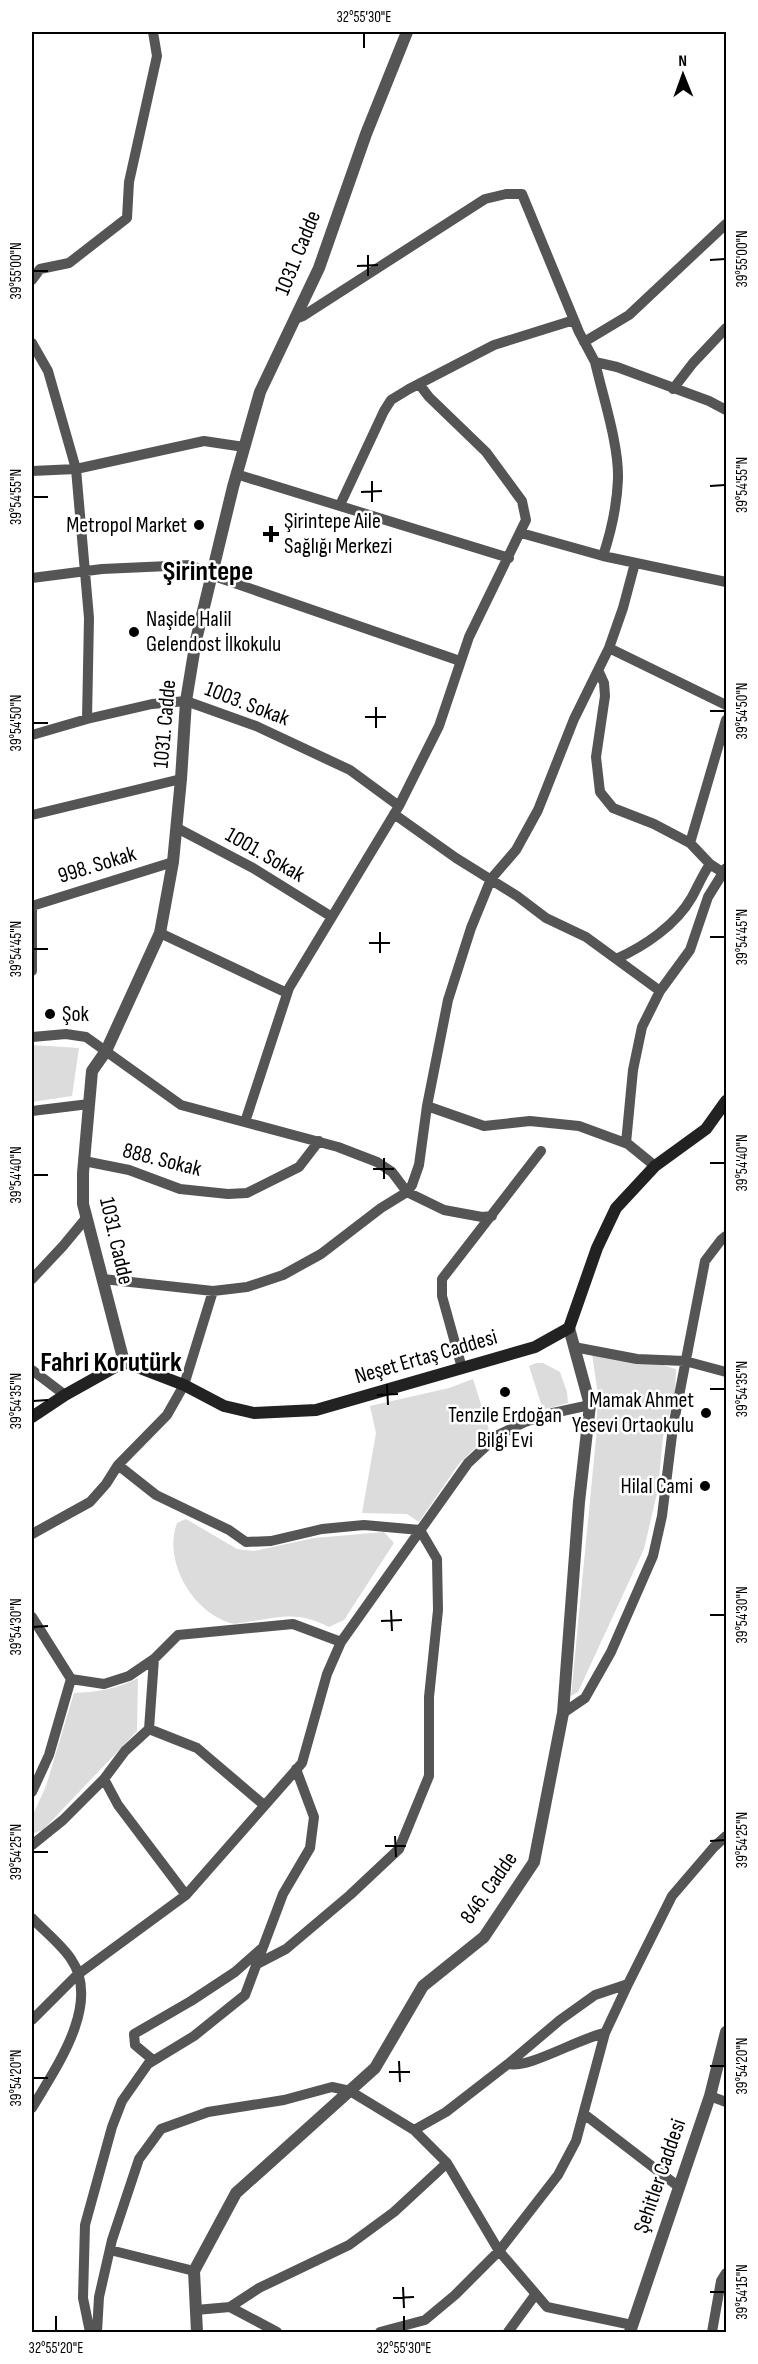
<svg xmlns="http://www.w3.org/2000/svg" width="758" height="2364" font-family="'Sofia Sans Condensed',sans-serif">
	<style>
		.green { fill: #dcdcdc }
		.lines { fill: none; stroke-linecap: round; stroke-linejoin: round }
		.minor { stroke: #555; stroke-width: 10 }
		.tertiary { stroke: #555; stroke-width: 12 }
		.secondary { stroke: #222; stroke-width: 12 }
		.ticks { fill: none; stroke: #000; stroke-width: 2 }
		.poi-dot { fill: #000; stroke: #fff; stroke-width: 2 }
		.labels { text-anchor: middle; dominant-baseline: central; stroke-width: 5; stroke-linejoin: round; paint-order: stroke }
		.street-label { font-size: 22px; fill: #000; stroke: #fff }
		.poi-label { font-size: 22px; fill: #000; stroke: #fff; text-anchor: start }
		.district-label { font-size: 28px; font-weight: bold; fill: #000; stroke: #fff }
		.neatline { fill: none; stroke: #000; stroke-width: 2 }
		.ticks-label { font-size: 15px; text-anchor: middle; fill: #000 }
	</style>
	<rect width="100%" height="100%" fill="#fff"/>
	<!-- green -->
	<path class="green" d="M32,1045l47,3 -7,48 -40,6z
		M592,1354l63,9 21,6 -1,25 -12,43 -5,52 -14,60 -66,143 -7,4 26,-268v-40z
		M536,1363h7l17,9 7,20 1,11 -25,7 -14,-44z
		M473,1379l17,54 -32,32 -39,57 -12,-8 -45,-1 14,-80 -6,-27 79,-18z
		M186,1519l51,30 17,2 60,-13 70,-6 10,11 -50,77 -15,7c-30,-15 -44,-11 -76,-6 -7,1 -17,4 -23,2 -39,-12 -67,-63 -53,-100z
		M138,1678l-1,53 -94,99 -11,4v-17l14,-31 28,-93c24,-1 43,-4 64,-15z"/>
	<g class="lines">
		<!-- minor -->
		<path class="minor" d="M32,280l8,-11 29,-6 58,-45 2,-36 28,-126 -4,-24
			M295,319l8,-3 182,-117 21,-5h16l57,138 16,30 22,5 92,34 17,9
			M584,342l45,-27 97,-91
			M32,343l16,28 28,98 13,149 -2,101
			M595,362c8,35 24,83 23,117 -1,26 -7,53 -15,77
			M673,389l20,-26 33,-35
			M32,471l44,-2 128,-28 40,6
			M236,474l273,84
			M340,505l44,-94 7,-11 18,-11 85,-44 80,-25
			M521,533l82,23 123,26
			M32,578l70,-9 89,-4 20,10 249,86
			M609,648l117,57
			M599,672l5,11 1,13 -9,61 4,35 13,16 41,16 36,19 20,21 12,8
			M32,735l55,-16 65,-15 34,-3 70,25 94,44 49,36
			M394,814l62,44 61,38 29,22 40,19 74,54
			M32,815l149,-36
			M177,828l76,40 79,49
			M690,843l36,-123
			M32,906l141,-44
			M32,906v65
			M160,933l127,60
			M616,959c29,-13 60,-34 76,-62 6,-11 11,-23 18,-33
			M32,1037l34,-3 20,3 95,68 157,42 39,15 15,10 15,20 37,18 38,7 10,-1
			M427,1106l57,20 46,-5 49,5 49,18 27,22
			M32,1111l57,-7
			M245,1122l44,-134 110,-182 40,-80 30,-89 57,-117 -4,-19 -36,-49 -57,-55 -10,-13
			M626,1143l7,-73 9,-43 18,-36 30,-41 18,-53 18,-29
			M84,1161l45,9 51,19 48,5 19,-1 52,-26 20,-26
			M32,1279l31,-33 24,-29
			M103,1279l110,12 34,-4 36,-12 38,-21 60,-46 26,-16 5,-7 7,-20 8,-59 21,-106 23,-72 20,-49 25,-29 22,-40 36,-91 35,-71 14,-40 12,-45
			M574,1347l63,12 48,2 41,11
			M462,1368l-20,-72v-17l99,-128
			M32,1370l33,25
			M118,1465l38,30 73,35 17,12 25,-1 51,-12 42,-4 56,5
			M32,1534l58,-32 16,-18 12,-19 49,-50 17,-30 29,-94
			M32,1617l39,62 -22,76 -17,37
			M71,1679l33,5 25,-8 25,-17 24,-24 115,-11 48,18
			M563,1713l22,-15 26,-46 42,-96 9,-40 11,-89 32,-166 16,-21 5,-4
			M149,1729l48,19 67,57
			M104,1779l14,26 68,90
			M32,1845l31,-25 41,-41 21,-28 24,-22 5,-70
			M32,1918c12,13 29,26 39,41 31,45 -16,110 -39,149
			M259,1963l27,-14 64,-54 49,-46 30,-73v-79l9,-87 -1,-51 -17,-29
			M32,2020l45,-45 109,-80 116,-132 25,-89 14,-32 127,-179 30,-28 27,-13 28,-9 37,-8
			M153,2060l-18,-15 -1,-11 57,-33 44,-29 26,-23
			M508,2064c21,5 71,-26 97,-31
			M710,2096l16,6
			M584,2114l95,73
			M414,2130l32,-18 62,-48 52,-44 35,-25 33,-11 44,-88 42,-49 12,-11
			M110,2250l84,21
			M230,2307l29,-19 90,-43 45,-33 53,-49
			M196,2310l34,-3 47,25
			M90,2332l-7,-34 2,-73 27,-98 10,-26 26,-37 46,-28 51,-41 38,-101 27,-46 4,-31 -18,-48
			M97,2332l2,-35 13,-57 27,-81 22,-30 47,-17 76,-12 48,-13 18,4 64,39 33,33 52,88 48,56 85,18
			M380,2332l45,-12 30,-25 44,-44 59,-76 18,-34 29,-108 23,-49
			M508,2332l27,-37
			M712,2332l9,-51 5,-8"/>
		<!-- tertiary -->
		<path class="tertiary" d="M124,1362l-41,-158v-31l9,-102 14,-20 54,-118 13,-71 8,-83 5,-78 10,-61 37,-153 27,-95 59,-124 47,-134 41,-102
			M197,2332l-3,-61 42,-78 139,-125 48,-82 61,-49 50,-75 29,-149 16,-211 11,-97 -21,-77
			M630,2332l80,-236 16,-64"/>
		<!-- secondary -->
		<path class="secondary" d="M32,1417l33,-22 59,-33 60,23 40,21 30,7 62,-3 219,-63 34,-19 28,-80 19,-40 39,-42 51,-37 20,-28"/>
	</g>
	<!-- ticks -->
	<path class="ticks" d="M364,33v15M368,255v21M710,260l15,-1M357,266l21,-1M33,271h15M372,481v21M710,486l15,-1M361,492l21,-1M33,497h15M376,707v21M710,711h15M365,717h21M33,723h15M380,932v21M710,937h15M369,943h21M33,949h15M384,1158v21M710,1163h15M373,1169h21M33,1175h15M387,1384l1,21M710,1389h15M377,1395l21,-1M33,1401l15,-1M391,1610l1,21M710,1615h15M381,1621l21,-1M33,1627l15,-1M395,1836l1,21M710,1841l15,-1M385,1846h21M33,1852h15M399,2061l1,21M710,2066h15M389,2072h21M33,2078h15M403,2287l1,21M710,2292h15M393,2298l21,-1M56,2316v15M404,2316v15"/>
	<!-- markers -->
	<g class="poi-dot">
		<circle cx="199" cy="525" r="6"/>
		<path d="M268 525h6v6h6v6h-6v6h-6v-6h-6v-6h6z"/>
		<circle cx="134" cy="632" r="6"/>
		<circle cx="50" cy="1014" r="6"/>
		<circle cx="505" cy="1392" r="6"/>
		<circle cx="706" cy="1413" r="6"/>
		<circle cx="705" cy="1486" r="6"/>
	</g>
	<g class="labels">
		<!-- street labels -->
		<g class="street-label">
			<text transform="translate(298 253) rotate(-68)">1031. Cadde</text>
			<text transform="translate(247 704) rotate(21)">1003. Sokak</text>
			<text transform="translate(165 724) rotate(-85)">1031. Cadde</text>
			<text transform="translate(265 855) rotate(30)">1001. Sokak</text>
			<text transform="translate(97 865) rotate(-17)">998. Sokak</text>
			<text transform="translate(162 1160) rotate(14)">888. Sokak</text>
			<text transform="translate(116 1241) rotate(77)">1031. Cadde</text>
			<text transform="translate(426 1357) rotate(-16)">Neşet Ertaş Caddesi</text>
			<text transform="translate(489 1888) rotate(-55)">846. Cadde</text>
			<text transform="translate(660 2176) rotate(-71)">Şehitler Caddesi</text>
		</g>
		<!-- poi labels -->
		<g class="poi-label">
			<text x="284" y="521">Şirintepe Aile<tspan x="284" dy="25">Sağlığı Merkezi</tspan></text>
			<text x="187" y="525" text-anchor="end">Metropol Market</text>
			<text x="146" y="619">Naşide Halil<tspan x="146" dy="25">Gelendost İlkokulu</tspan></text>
			<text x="62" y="1014">Şok</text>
			<text x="694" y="1400" text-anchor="end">Mamak Ahmet<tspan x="694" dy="25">Yesevi Ortaokulu</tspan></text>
			<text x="505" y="1415" text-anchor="middle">Tenzile Erdoğan<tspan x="505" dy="25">Bilgi Evi</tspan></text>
			<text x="693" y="1486" text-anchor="end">Hilal Cami</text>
		</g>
		<!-- district labels -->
		<g class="district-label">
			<text x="208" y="571">Şirintepe</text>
			<text x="111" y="1362">Fahri Korutürk</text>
		</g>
	</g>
	<!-- border -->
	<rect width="758" height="2364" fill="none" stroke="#ffffff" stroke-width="66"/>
	<!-- north arrow -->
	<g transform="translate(683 75) rotate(359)" stroke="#ffffff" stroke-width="4.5" paint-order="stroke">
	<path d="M0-4.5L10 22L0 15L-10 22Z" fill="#000000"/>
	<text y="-9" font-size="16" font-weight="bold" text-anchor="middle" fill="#000000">N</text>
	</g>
	<rect x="33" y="33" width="692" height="2298" class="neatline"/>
	<g class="ticks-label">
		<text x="364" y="22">32°55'30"E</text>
		<text transform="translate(742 259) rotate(-90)" y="5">39°55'00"N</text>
		<text transform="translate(16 271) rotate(-90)" y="5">39°55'00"N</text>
		<text transform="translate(742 485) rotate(-90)" y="5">39°54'55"N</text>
		<text transform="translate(16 497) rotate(-90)" y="5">39°54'55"N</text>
		<text transform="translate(742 711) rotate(-90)" y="5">39°54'50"N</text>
		<text transform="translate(16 723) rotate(-90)" y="5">39°54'50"N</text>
		<text transform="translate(742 937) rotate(-90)" y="5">39°54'45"N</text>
		<text transform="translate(16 949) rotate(-90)" y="5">39°54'45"N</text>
		<text transform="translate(742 1163) rotate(-90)" y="5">39°54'40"N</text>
		<text transform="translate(16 1175) rotate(-90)" y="5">39°54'40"N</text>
		<text transform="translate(742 1389) rotate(-90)" y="5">39°54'35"N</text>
		<text transform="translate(16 1401) rotate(-90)" y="5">39°54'35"N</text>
		<text transform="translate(742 1615) rotate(-90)" y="5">39°54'30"N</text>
		<text transform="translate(16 1627) rotate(-90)" y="5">39°54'30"N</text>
		<text transform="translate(742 1840) rotate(-90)" y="5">39°54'25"N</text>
		<text transform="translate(16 1852) rotate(-90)" y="5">39°54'25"N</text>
		<text transform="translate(742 2066) rotate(-90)" y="5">39°54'20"N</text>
		<text transform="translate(16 2078) rotate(-90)" y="5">39°54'20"N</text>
		<text transform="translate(742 2292) rotate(-90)" y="5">39°54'15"N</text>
		<text x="56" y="2353">32°55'20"E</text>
		<text x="404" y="2353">32°55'30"E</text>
	</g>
</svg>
